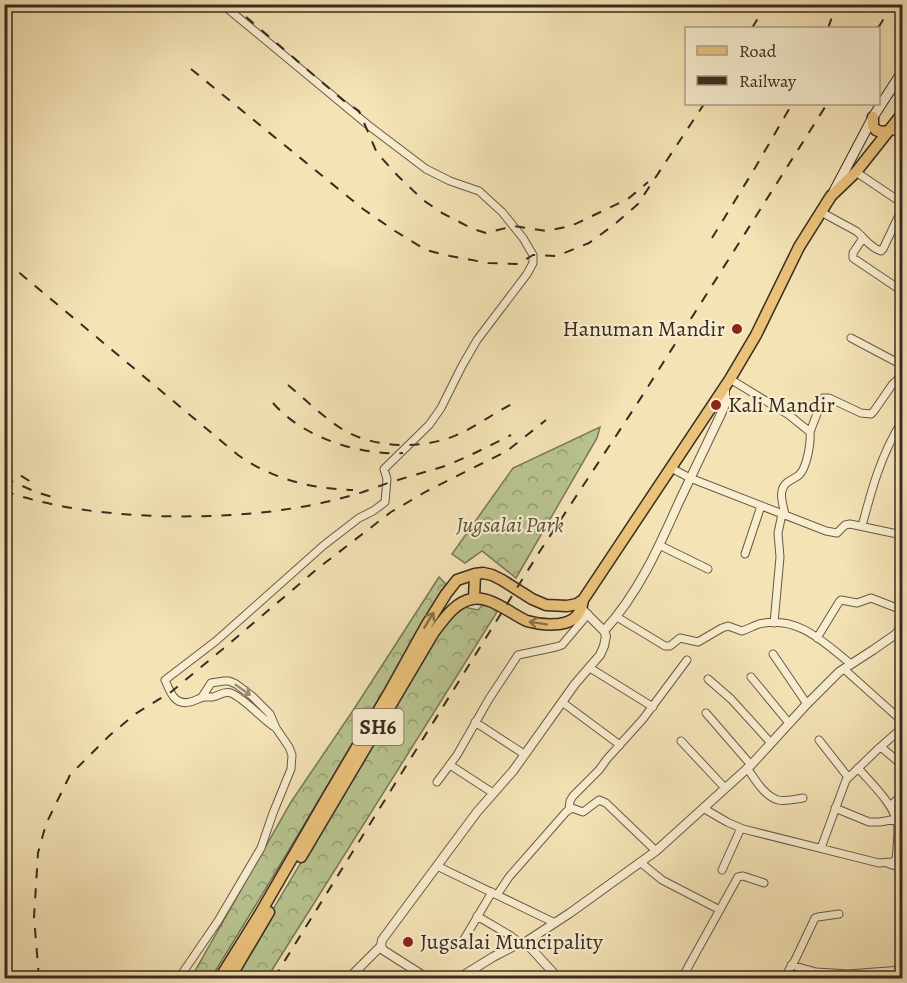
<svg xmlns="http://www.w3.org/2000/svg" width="907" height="983" font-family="Alegreya,serif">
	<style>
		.forest { fill: url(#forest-crowns); stroke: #787858; stroke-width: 1.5 }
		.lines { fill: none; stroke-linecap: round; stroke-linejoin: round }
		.minor-casing { stroke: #675946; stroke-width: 9 }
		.tertiary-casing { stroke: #675946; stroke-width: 10 }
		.secondary-casing { stroke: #382b21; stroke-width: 11 }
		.primary-casing { stroke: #382b21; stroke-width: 13 }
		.minor { stroke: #f8edcf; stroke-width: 7 }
		.tertiary { stroke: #f8edcf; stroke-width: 8 }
		.secondary { stroke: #f8edcf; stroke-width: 9 }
		.primary { stroke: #eac27a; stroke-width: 10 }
		.rail { stroke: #382b21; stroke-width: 2; stroke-dasharray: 10 10; stroke-linecap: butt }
		.oneway { stroke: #886f49 }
		.oneway2 { stroke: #988c78 }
		.poi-dot { fill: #8f2418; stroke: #f8edcf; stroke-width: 2 }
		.labels { text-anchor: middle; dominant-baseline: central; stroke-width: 4.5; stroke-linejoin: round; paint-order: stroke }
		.shield { fill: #f8edcf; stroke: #726555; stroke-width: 1.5 }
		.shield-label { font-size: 21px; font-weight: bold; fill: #382b21 }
		.poi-label { font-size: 22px; fill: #382b21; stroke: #f8edcf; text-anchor: start }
		.park-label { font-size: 22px; font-style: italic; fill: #58513d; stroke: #f8edcf }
	</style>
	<defs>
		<pattern id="forest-crowns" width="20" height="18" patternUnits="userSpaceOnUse" patternTransform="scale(1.5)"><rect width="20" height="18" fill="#b8c490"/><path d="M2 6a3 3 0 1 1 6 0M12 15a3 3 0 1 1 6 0" fill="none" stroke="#979f75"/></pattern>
	</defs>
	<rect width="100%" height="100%" fill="#f4e3b5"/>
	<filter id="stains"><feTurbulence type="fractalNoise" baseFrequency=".00333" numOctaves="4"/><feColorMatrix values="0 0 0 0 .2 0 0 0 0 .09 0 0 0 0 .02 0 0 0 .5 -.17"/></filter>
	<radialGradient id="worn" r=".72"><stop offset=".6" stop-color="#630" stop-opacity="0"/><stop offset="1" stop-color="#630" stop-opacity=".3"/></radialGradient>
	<!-- forest -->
	<path class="forest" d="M600,427l-3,11 -81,140 -34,-27 -17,12 -13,-9 61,-86z
		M439,577l8,8c-79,130 -155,263 -236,393h-20l100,-176 63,-93z
		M485,603l12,9 -230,366h-35l209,-350 18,-22 19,4z"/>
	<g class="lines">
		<!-- minor casing -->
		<g class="minor-casing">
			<path id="minor" d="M222,4l146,121 58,44 24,12 29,10 23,21 21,26 10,17v8l-6,11 -50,66 -15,26 -21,42 -12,17 -45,44 3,10 -2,23 -12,9 -14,7 -35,27 -108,96 -51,39c5,11 9,26 25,22 5,-1 9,-4 14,-5 3,0 6,0 9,0 7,-2 11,-6 18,-4 13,5 32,27 45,35
				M891,128l11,8
				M856,172l46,31
				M821,212l35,19c9,7 13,16 25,20l2,-2 19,-40
				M863,238l-10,15v5l49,33
				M851,338l51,27
				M730,379l59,36 21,17c1,10 -3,36 -11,43 -6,5 -15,6 -17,16 -2,7 2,17 3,24
				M810,432l13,-34h6l32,15 10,1 3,-3 18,-26 10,-10
				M671,468l19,10 136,53 11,2 8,-8 5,-1 52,11
				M862,526c10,-38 19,-71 40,-105
				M659,545l49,24
				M745,554l16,-48
				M617,617l48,29h5l10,-8 18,4 24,-14 6,-2 14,5c6,-2 11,-5 17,-7 39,-9 64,18 92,40
				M774,623l6,-66 -2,-24 4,-19
				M817,638l22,-36 2,-2 16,3 14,-5 31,12
				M773,654l34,50
				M590,668l63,39
				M844,669l58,52
				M751,677l38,46
				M708,679l23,20 40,44
				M562,702l58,43
				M706,713l45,52
				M475,722l49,32
				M819,740l29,37
				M681,741l44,47
				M881,747l21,18
				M450,765l43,28
				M747,768c8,11 17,28 31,32 8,2 17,-1 25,-2
				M858,768c13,15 38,38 40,59 0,11 -1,23 -2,34
				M437,782l20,-27 32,-56 29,-44 38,-8 6,-2 26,-31
				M890,806l12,-11
				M703,808l24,14 16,7 136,34 13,-1 10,-6
				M835,808l34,14h11l16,-3
				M569,809l1,-8 3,-5 26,-26 8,-11 36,-40 44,-59
				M821,848l25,-68 31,-30 25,-22
				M640,862l22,18 58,30
				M889,864l13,4
				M437,866l118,57
				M722,870l19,-42
				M497,895l12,-18 57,-65 6,-4 11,4 16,-12 7,3 50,48
				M477,916l34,20 9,7
				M463,941l29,-49
				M791,965l25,7 32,2 54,-4
				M179,978l39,-57 43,-73 12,-35 18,-44 1,-14 -3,-8 -13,-19 -6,-14 -18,-18 -16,-12 -7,-3h-5l-13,2 -9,14
				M682,978l56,-101 5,-1 21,7
				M784,978l11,-18 20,-42 3,-1 21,-3"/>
		</g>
		<!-- tertiary casing -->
		<g class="tertiary-casing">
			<path id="tertiary" d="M604,631c34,-37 55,-84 75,-129 14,-29 28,-59 42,-88l4,-9v-19
				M524,943l46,-30 86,-62 95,-86 54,-59 34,-34 34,-22 23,-16 6,-8
				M349,978l32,-32
				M427,978l-44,-28 -2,-4 1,-6 95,-128 36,-41 62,-87 25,-29 4,-9 2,-10 -2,-5 -27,-27
				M459,978l34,-21 27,-14h4l4,2 30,33"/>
		</g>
		<!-- secondary casing -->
		<g class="secondary-casing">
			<path id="secondary" d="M834,191l39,-74 29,-45"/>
		</g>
		<!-- primary casing -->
		<g class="primary-casing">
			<path id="primary" d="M873,117v9l3,4 5,2 8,-1
				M474,598l1,-24
				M301,857l133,-225c10,-13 21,-30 38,-33 18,-4 39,15 55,22 10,3 22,4 32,3 16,-2 22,-10 24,-24
				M220,978l38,-61 70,-121 62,-105 36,-65 20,-32 11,-14 18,-6 8,-1 9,2 10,5 30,19 14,6 21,1 10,-2 6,-4 147,-221 26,-44 43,-88 32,-51 25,-24 46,-58
				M230,978l39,-66"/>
		</g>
		<!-- minor -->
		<use href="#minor" class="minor"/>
		<!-- tertiary -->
		<use href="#tertiary" class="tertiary"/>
		<!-- secondary -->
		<use href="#secondary" class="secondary"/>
		<!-- primary -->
		<use href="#primary" class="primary"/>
		<!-- rail -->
		<path class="rail" d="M231,4l113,97 15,10 18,42 21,23 25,24 19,13 31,16 13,4 28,-7 32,5 25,-5 57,-27 20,-17
			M752,28l15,-24
			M828,28l9,-24
			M878,28l15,-24
			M191,69l172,140 32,22 31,19 24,6 38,7 30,1 15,-9 24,1 32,-13 26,-19 23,-20 66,-100
			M712,238l43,-70 37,-64
			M4,260l234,195c34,24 74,34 115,35
			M288,385c18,15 35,32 54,44 29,18 72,20 104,10 23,-7 44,-24 66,-35
			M273,403c7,8 15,15 24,21 30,20 71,31 106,29
			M4,465l27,17
			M4,478l32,14 16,5
			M4,491c50,17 100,23 152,25 69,2 140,-3 207,-24 8,-3 17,-6 25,-9 19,-6 38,-11 57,-17 23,-9 44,-20 66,-31
			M39,978l-5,-61 4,-64 8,-29 24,-49 39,-39 26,-22 36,-22 59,-49 87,-74 74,-57 36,-21 80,-40 39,-31
			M274,978l266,-427 97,-147 190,-300"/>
	</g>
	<!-- one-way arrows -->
	<defs><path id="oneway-shaft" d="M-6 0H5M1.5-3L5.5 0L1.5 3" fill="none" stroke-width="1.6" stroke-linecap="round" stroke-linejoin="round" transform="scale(1.5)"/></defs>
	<g class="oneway">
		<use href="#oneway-shaft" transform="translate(429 620) rotate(-59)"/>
		<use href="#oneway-shaft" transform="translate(538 623) rotate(-171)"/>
	</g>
	<use class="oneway2" href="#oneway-shaft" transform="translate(243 690) rotate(35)"/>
	<!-- markers -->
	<g class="poi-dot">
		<circle cx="737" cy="329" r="6"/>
		<circle cx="716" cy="405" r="6"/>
		<circle cx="408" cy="942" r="6"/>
	</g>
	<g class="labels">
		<!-- shield labels -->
		<rect class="shield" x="352.5" y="709" width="51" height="36" rx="4.5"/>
		<g class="shield-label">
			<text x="378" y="727">SH6</text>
		</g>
		<!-- poi labels -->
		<g class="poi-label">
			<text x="725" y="329" text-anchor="end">Hanuman Mandir</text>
			<text x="728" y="405">Kali Mandir</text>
			<text x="420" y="942">Jugsalai Muncipality</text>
		</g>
		<!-- park labels -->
		<g class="park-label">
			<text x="510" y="525">Jugsalai Park</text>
		</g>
	</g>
	<!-- margin -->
	<rect width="907" height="983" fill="none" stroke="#f4e3b5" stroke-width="24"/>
	<rect x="6" y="6" width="895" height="971" fill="none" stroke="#382b21" stroke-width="3"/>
	<rect x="12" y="12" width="883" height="959" fill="none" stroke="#382b21" stroke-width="1.5"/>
	<!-- legend -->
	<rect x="685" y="27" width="195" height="78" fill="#f8edcf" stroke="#ab9f89" stroke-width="1.5"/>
	<rect x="697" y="46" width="30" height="9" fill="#eac27a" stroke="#ab9f89" stroke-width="1.5"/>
	<text x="739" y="57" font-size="18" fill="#382b21">Road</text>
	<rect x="697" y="76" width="30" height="9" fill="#382b21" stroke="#ab9f89" stroke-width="1.5"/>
	<text x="739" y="87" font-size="18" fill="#382b21">Railway</text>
	<rect width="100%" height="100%" filter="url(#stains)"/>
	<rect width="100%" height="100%" fill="url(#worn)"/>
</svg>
